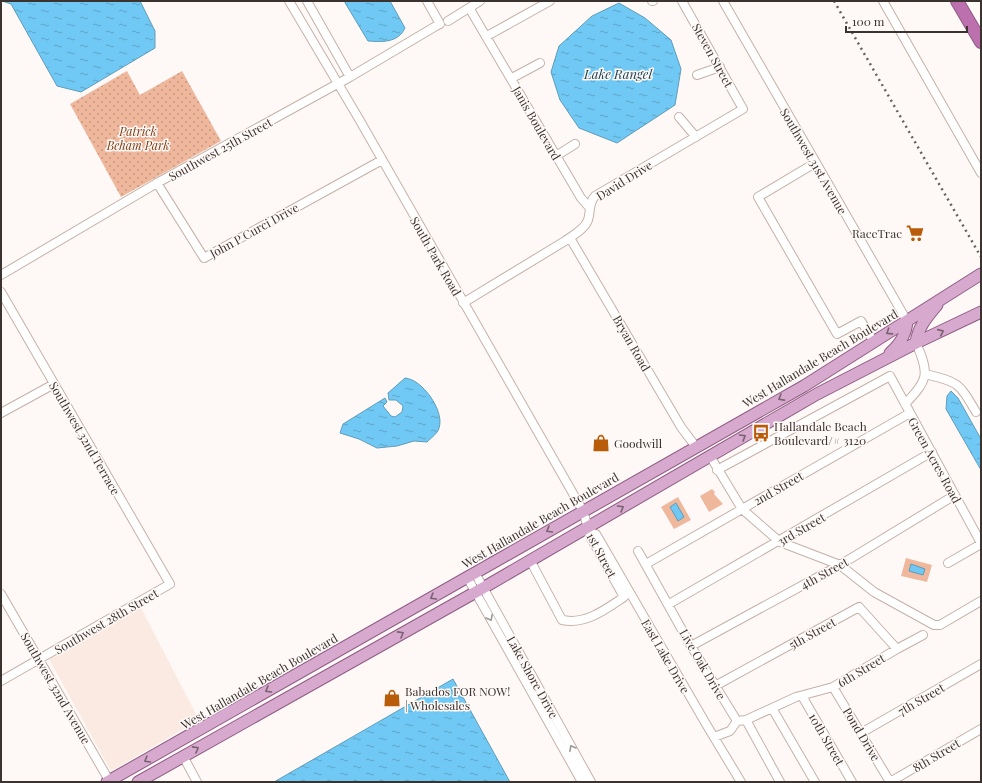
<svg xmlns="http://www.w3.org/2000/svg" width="982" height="783" font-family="'Playfair Display',serif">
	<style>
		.built { fill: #fbeae1 }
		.grass { fill: #efb89c }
		.park { fill: url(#park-dots) }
		.water { fill: url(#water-ripples); stroke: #609cb9 }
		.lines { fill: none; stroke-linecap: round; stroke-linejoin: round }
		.minor-casing { stroke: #c5b1a7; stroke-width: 10 }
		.major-casing { stroke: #8f5b82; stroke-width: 13 }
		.highway-casing { stroke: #8f5b82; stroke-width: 14 }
		.minor { stroke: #fff; stroke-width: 8 }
		.major { stroke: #d7a9ce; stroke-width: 11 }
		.highway { stroke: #bc70ae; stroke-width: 12 }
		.rail { stroke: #68615d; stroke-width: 2.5; stroke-dasharray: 2 4; stroke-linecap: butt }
		.oneway { stroke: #79626f }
		.oneway2 { stroke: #9d9997 }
		.labels { text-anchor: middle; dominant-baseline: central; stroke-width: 3; stroke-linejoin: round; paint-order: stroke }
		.street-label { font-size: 12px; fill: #3b332f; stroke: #fef9f7 }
		.park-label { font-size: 12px; font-style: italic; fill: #803c10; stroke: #fef9f7 }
		.poi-label { font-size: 12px; fill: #3b332f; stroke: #fef9f7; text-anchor: start }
		.water-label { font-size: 13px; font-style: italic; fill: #1b4254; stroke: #fef9f7 }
	</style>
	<defs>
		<pattern id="park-dots" width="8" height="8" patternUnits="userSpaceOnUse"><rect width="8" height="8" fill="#efb89c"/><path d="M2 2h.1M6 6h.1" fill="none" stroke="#c39680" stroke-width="1.8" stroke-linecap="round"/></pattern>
		<pattern id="water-ripples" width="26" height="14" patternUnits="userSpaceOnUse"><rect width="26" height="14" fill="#70c9f4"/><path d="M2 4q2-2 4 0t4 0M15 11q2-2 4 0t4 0" fill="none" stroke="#5da4c6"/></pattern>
	</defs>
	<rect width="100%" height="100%" fill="#fef9f7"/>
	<!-- built -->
	<path class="built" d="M140,606l59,114 -88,51 -62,-112z"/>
	<!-- grass -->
	<path class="grass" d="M712,489l3,3 -1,2 9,10 -14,8 -9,-16z
		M678,497l13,23 -17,9 -13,-22z
		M906,558l26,7 -5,17 -26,-6z"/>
	<!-- park -->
	<path class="park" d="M127,71l13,24 42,-24 39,70 -100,56 -51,-93z"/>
	<!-- water -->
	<path class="water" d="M2,1h138l15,30v17l-74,44 -24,-6 -46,-82z
		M344,1h46l15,27c-7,15 -23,14 -37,13z
		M619,3l26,15 26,22 10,29 -6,36 -58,38 -38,-15 -19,-28 -9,-28 8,-26 33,-30z
		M405,378c17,1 40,33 34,50 -1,5 -8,10 -12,14l-13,-1 -17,5 -20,2 -18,-9 -19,-6 3,-9 42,-26 2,4 -4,4 8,10 4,1 7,-5 1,-6 -7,-6h-7l-1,-7z
		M951,391l7,7 23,41v31l-35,-61 1,-13z
		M676,503l8,14 -6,4 -8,-14z
		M911,564l14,5 -2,6 -14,-4z
		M453,679l57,103h-236z"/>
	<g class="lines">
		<!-- minor casing -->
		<g class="minor-casing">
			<path id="minor" d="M289,1l70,118 224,392 8,27 33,59c-18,12 -38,28 -62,23l-32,-60
				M307,1l43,76
				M652,1h1
				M723,1l184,320
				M883,1l98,172
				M471,11l110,187 8,9
				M448,21l32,-20
				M487,36l63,-35
				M697,75l23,-8
				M512,78l28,-15
				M679,117l17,20
				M556,156l19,-12
				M815,163l-57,34 79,137 24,-13 13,21
				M157,183l47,75 178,-98
				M570,238l111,189 15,20
				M1,275l156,-92 193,-106 86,-51 4,-2 -13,-23
				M1,292l169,292 -169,97
				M463,303l102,-62c7,-5 20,-12 23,-21 3,-9 0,-16 7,-24l148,-87 -61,-108
				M925,374c34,8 34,9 51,38
				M905,404c23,-24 25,-30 11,-61
				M1,413l53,-29
				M710,456l32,53 38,33 60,23 34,27 60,33h6l41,-24
				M717,470l173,-94 91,167
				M590,532l6,2 110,190 35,58
				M638,551l53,95 46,75 9,-1 50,-23 37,-10 64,-38 26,-14
				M948,563l33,-19
				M646,564l264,-151
				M475,573l116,209
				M467,577l115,205
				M1,594l109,188
				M669,604l263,-152
				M691,646l149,-81 115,-70
				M715,686l144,-79 38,42
				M833,687l57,95
				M802,696l50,86
				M772,708l43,74
				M746,720l34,62
				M861,733l120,-69
				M714,737l16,-6 7,-10
				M183,756l14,26
				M890,782l91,-53"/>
		</g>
		<!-- major casing -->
		<g class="major-casing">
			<path id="major" d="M916,343c2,-16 11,-26 21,-38
				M890,353c10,-9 16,-18 17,-32
				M107,782l697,-396 177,-112
				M138,782l345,-194 334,-194 99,-51 65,-31"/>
		</g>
		<!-- highway casing -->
		<g class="highway-casing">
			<path id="highway" d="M957,1l24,41"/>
		</g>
		<!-- minor -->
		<use href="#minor" class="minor"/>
		<!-- major -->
		<use href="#major" class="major"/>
		<!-- highway -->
		<use href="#highway" class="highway"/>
		<!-- rail -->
		<path class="rail" d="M834,1l147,256"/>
	</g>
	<!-- one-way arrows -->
	<defs><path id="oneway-chevron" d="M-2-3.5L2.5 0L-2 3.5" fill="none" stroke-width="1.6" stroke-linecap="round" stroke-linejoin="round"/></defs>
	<g class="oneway">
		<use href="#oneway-chevron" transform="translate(889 332) rotate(147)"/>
		<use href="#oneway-chevron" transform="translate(941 332) rotate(-24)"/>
		<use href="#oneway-chevron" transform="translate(781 398) rotate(151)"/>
		<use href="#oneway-chevron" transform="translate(743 437) rotate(-30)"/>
		<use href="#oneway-chevron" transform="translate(621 508) rotate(-30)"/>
		<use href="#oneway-chevron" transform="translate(549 530) rotate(150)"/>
		<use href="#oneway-chevron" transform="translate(433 597) rotate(150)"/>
		<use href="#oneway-chevron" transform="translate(401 634) rotate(-29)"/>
		<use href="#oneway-chevron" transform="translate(268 690) rotate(150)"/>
		<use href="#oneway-chevron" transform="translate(196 749) rotate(-29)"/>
		<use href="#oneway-chevron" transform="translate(147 760) rotate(150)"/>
	</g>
	<g class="oneway2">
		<use href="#oneway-chevron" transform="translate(490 618) rotate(61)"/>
		<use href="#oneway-chevron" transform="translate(572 748) rotate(-119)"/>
	</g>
	<!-- icons -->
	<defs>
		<g id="supermarket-bare" transform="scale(1.38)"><path d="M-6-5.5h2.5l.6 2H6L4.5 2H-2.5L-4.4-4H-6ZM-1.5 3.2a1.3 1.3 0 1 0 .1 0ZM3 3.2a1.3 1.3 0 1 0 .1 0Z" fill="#b95c09" stroke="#fef9f7" stroke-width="2.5" paint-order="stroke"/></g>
		<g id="bus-bare" transform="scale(1.38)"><path d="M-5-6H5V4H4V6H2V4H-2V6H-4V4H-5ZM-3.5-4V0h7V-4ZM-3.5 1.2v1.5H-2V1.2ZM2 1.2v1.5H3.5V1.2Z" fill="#b95c09" stroke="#fef9f7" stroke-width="2.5" paint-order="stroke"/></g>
		<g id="shop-bare" transform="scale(1.38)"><path d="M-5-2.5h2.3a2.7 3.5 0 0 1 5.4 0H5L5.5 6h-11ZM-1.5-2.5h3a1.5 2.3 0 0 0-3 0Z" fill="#b95c09" stroke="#fef9f7" stroke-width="2.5" paint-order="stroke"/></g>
	</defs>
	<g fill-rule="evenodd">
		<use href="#supermarket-bare" x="915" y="233"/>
		<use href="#bus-bare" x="761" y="433"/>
		<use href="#shop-bare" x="601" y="443"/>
		<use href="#shop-bare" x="392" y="698"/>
	</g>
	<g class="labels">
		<!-- street labels -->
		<g class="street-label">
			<text transform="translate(713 55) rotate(61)">Steven Street</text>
			<text transform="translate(537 123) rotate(60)">Janis Boulevard</text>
			<text transform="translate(220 149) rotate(-29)">Southwest 25th Street</text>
			<text transform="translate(814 161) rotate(60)">Southwest 31st Avenue</text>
			<text transform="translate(624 180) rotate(-32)">David Drive</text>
			<text transform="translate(254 230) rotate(-29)">John P Curci Drive</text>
			<text transform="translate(436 256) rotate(60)">South Park Road</text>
			<text transform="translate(632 343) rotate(60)">Bryan Road</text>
			<text transform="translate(820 358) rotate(-31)">West Hallandale Beach Boulevard</text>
			<text transform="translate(85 438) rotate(60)">Southwest 32nd Terrace</text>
			<text transform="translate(935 460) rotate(61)">Green Acres Road</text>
			<text transform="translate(778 488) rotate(-30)">2nd Street</text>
			<text transform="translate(540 520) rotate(-30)">West Hallandale Beach Boulevard</text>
			<text transform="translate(801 529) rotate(-30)">3rd Street</text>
			<text transform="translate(602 555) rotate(62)">1st Street</text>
			<text transform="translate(824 573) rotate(-29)">4th Street</text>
			<text transform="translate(106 621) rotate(-30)">Southwest 28th Street</text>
			<text transform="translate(812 633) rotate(-29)">5th Street</text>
			<text transform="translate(666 656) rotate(60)">East Lake Drive</text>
			<text transform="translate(703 664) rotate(60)">Live Oak Drive</text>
			<text transform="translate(861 670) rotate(-31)">6th Street</text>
			<text transform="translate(533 677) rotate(61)">Lake Shore Drive</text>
			<text transform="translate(259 681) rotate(-30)">West Hallandale Beach Boulevard</text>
			<text transform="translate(56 688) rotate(60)">Southwest 32nd Avenue</text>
			<text transform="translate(921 699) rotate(-30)">7th Street</text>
			<text transform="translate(862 734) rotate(59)">Pond Drive</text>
			<text transform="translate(827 739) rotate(60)">10th Street</text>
			<text transform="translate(936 755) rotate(-31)">8th Street</text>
		</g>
		<!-- park labels -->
		<g class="park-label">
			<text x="138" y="131">Patrick<tspan x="138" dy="14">Beham Park</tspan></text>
		</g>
		<!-- poi labels -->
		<g class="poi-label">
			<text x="902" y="233" text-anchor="end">RaceTrac</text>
			<text x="774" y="426">Hallandale Beach<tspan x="774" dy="14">Boulevard/# 3120</tspan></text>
			<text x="614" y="443">Goodwill</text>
			<text x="405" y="691">Babados FOR NOW!<tspan x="405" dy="14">| Wholesales</tspan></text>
		</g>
		<!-- water labels -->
		<g class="water-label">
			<text x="618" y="73">Lake Rangel</text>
		</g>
	</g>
	<!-- border -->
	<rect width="982" height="783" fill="none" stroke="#3b332f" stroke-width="4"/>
	<!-- scale -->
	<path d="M846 26v6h121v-6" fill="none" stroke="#3b332f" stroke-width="2"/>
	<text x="852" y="26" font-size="12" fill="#3b332f" stroke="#fef9f7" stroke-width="3" paint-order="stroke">100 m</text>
</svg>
